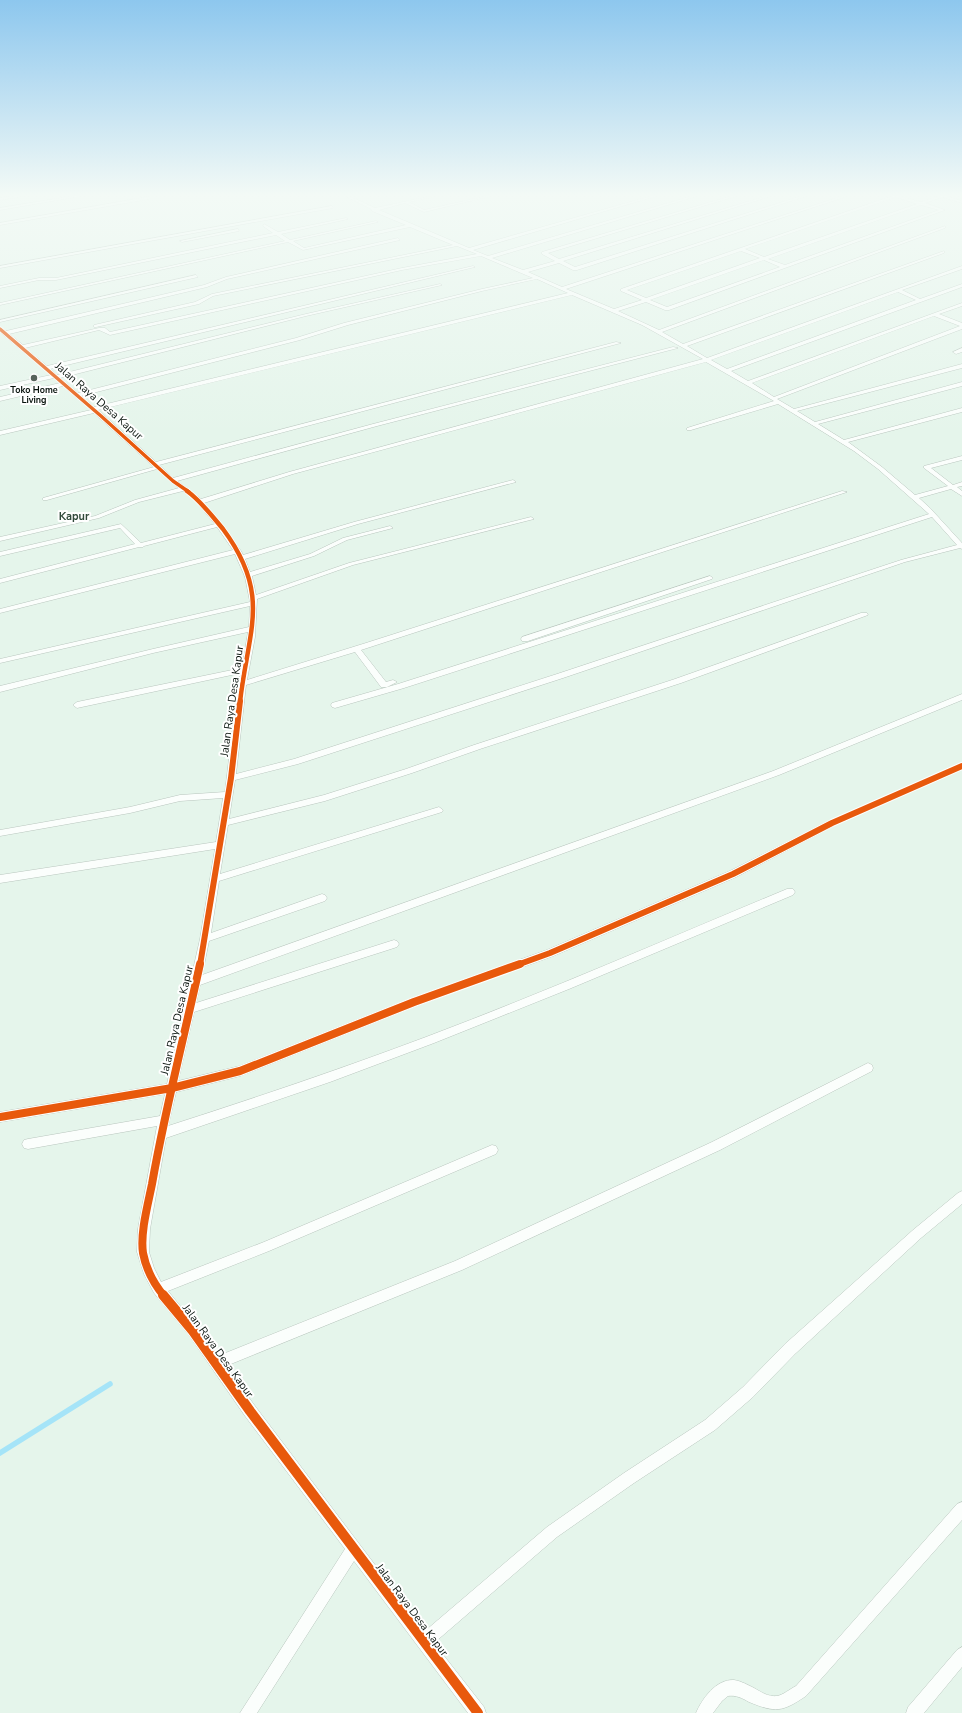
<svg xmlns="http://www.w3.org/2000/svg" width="962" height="1713" font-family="'Nunito Sans',sans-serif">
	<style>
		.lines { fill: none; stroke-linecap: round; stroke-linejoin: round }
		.stream { stroke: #a5e4f8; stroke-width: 5.5 }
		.minor-casing { stroke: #b9c6be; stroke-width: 1 }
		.minor { fill: #fbfefc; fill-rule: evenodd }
		.cycleway-far4-casing { stroke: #fff; stroke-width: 5 }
		.cycleway-far3-casing { stroke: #fff; stroke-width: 6 }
		.cycleway-far2-casing { stroke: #fff; stroke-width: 8 }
		.cycleway-far1-casing { stroke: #fff; stroke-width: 10 }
		.cycleway-casing { stroke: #fff; stroke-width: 12 }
		.cycleway-far4 { stroke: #e8590c; stroke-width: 3.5 }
		.cycleway-far3 { stroke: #e8590c; stroke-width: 4.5 }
		.cycleway-far2 { stroke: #e8590c; stroke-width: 6 }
		.cycleway-far1 { stroke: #e8590c; stroke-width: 8 }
		.cycleway { stroke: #e8590c; stroke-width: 10 }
		.poi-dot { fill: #56635b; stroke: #fff; stroke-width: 1.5 }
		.labels { text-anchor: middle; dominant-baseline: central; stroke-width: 4; stroke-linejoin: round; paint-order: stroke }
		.far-poi-label { font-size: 9px; font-weight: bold; fill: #09140e; stroke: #fff }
		.street-label { font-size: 11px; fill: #09140e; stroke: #fff }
		.far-quarter-label { font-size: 11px; font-weight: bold; fill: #314a3b; stroke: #fff }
	</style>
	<rect width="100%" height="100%" fill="#e5f5eb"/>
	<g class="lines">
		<!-- stream -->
		<path class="stream" d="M0,1453l110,-69"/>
		<!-- minor casing -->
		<g class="minor-casing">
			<path id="minor" d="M29,194h7l-36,6v-2z
				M86,194h7l-93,16v-2z
				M341,194h4l30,14 66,-14 -1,1 -31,7 15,8 72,-16 -1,1 -71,17 -19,-9 -26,7 90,38 189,-54h5l-190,56 15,6 211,-62h5l-212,64 31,12 32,-9 -13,-7v-2l196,-58h5l-195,59 11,6 214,-65h5l-215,67 12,6 233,-73h5l-236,76h-4l-14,-7 -31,9 34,15 287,-93h5l-288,95 48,20 28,-9 -21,-9v-2l274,-94 26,7 24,-8h5l-4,2 16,5v2l-20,-6 -17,6 20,7 -276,100h-4l-19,-8 -28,9 41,19 286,-104v2l-283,104 21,12 261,-93v2l-257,93 20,12 255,-92v3l-60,21 18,9 42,-15v3l-231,84 17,10 214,-78v3l-23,8 23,9v6l-185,70 17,10 168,-45v4l-165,43 18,11 147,-40v4l-144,38 26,16 118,-32v4l-114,30 34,25 33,28 33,-9 -24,-18v-2l38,-10v4l-31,8 22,17 9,-3v4l-5,1 5,4v5l-11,-7 -32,9 11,10 32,35v6l-2,-1 -55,14 -342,116 -265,86 -63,16 -6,39 95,-24 82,-26 68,-24 201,-66 186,-66h6l1,2 -187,68 -201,66 -68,24 -87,28 -97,24 -8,49 219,-67 4,3 -1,2 -223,69 -8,52 111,-39 3,1 2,3 -2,3 -116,40 -7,34 571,-204 189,-77v6l-183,75 -579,210 -4,18 198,-63 3,1 2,3 -2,3 -3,1 -200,64 -16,69 62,-15 170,-67 137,-49 183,-79 99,-50 133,-58v6l-127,56 -99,52 -183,79 -135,49 -178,71 -64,16 -8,34c87,-28 173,-57 258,-89 122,-46 241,-98 361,-148h6l2,3 -2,3 -224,94 -135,54 -104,39 -164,56 -16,91 -1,23 5,16 7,14 103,-40 228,-97 4,1 2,4 -2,4 -227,97 -101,40 29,36 21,29 237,-95 257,-119 152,-77 4,-2 4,2 1,3 -1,3 -152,79 -258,120 -236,96 29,40 170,225 122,-104 77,-54 81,-53 38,-33 42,-43 128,-114 45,-37 4,-2v13l-41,34 -126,116 -42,43 -38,33 -81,53 -77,54 -123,106 50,64 2,6h-18l-114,-152 -97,152h-17l105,-164 -100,-133 -56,-81 -35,-42 -10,-19 -7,-22 1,-23 19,-103 -129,23 -4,-1 -2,-4 2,-4 4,-1 132,-23 5,-22 -165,28v-10l167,-28 33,-145 15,-90 -215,34v-8l216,-33 7,-44 -43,3 -50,12 -130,23v-6l130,-23 50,-12 45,-3 13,-108 3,-11 -164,35 -4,-3 4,-3 165,-34 6,-36 -95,21 -153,39v-6l153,-37 96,-22 1,-21 -250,57v-4l250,-57 -5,-25 -10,-23 -235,59v-4l233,-59 -16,-23 -73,19 -1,1h-4l-139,36v-4l135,-35 -15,-16 -120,28v-4l121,-28 20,19 74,-19 -21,-25 -11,-8 -44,11 -40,16 -99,23v-4l95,-21 40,-16 44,-12 -22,-19 -110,31h-4v-2l111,-31 -60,-54 -94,22v-4l91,-21 -28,-24 -63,15v-4l60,-14 -6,-5 -54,12v-4l51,-11 -51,-43v-4l6,3 198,-46 22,-8 172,-39 2,2 -173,39 -20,8 -198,47 14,11 76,-17h6l5,4 292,-64 75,-14 -20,-8 -244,50 -14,8 -103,23h-2v-2l101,-23 17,-8 241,-49 -43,-18 -107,23 -15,-8 -288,63v-2l285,-62 -9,-6 -220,45h-17l-39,8v-2l39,-8h17l217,-45 -10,-7 1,-2 14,8 68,-14 2,1 -67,15 9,6 86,-19 2,1 -85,19 11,7 102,-23 -34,-14 -1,-2zM896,197l21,7 -153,53 -19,-8zM921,205l18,5 -154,55 -17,-6zM741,251l19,7 -114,40 -19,-8zM481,256l52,22 -51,11 -138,34 -48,15 -218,55 -18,-15 246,-62 136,-31 -2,-1 -134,30 -249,61 -7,-6 425,-102 -2,-1 -426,100 -22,-18 74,-18 11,5 292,-65zM764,260l16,7 -113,40 -17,-7zM537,279l31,14 -474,114 -13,-11 219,-56 48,-15 134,-34zM898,292l18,8 -189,69 -16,-9zM572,295l70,30 61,34 -414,113 -88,27 -24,-18 200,-55 301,-78 -5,-1 -300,77 -200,54 -14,-13 462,-122 -5,-1 -460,120 -58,-52zM934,316l26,10 -186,71 -22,-14zM706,362l68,39 -87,27v2h4l87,-26 76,47 24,18 51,45 -531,170 -66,19 -1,2 1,2 3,1 69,-20 528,-171 25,28 -56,15 -344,114 -263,85 -58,15 10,-89 109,-33 26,35h6l10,-5 -4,-2 -7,2 -25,-32 486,-158 -5,-1 -476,152 -119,37 8,-43 2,-38 96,-34 181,-46 -3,-2 -182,46 -93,32 -4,-19 62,-20 33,-16 46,-12 -3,-2 -47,12 -33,16 -60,18 -5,-13 113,-35 158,-42 -3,-2 -159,42 -111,33 -2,-4 -37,-48 89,-29z
				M148,197l1,2 -149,26v-2z
				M332,206l1,2 -333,60v-2z
				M238,229l1,2 -57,11 -2,-1z
				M196,275l2,2 -198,45v-2z
				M962,348v4l-6,2 -3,-2z
				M710,576l3,2 -1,1 -184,62h-6l-1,-2 1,-2z
				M962,1502v18l-156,176c-24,16 -30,17 -57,6 -7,-4 -13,-7 -21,-6l-6,5 -9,12h-17c6,-14 20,-34 38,-33 7,1 14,5 20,8 7,4 14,9 23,8 6,-1 13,-7 19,-10l161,-182z
				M962,1647v20l-38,46h-18l2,-6 49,-57z"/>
		</g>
		<!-- minor -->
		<use href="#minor" class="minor"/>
		<!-- cycleway-far4 casing -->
		<g class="cycleway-far4-casing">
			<path id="cycleway-far4" d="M0,329l101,87 72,65 16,11"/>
		</g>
		<!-- cycleway-far3 casing -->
		<g class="cycleway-far3-casing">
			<path id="cycleway-far3" d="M187,491c14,10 25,25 36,38 49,66 25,101 17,173"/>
		</g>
		<!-- cycleway-far2 casing -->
		<g class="cycleway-far2-casing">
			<path id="cycleway-far2" d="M200,965l31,-187 9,-77
				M517,965l33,-12 183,-79 99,-51 130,-57"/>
		</g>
		<!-- cycleway-far1 casing -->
		<g class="cycleway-far1-casing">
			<path id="cycleway-far1" d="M0,1117l172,-29 68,-17 174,-69 106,-38
				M164,1296c-10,-12 -18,-27 -21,-43 -3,-20 5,-49 9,-69 13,-74 32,-147 48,-220"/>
		</g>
		<!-- cycleway casing -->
		<g class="cycleway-casing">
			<path id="cycleway" d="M163,1295l30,36 57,80 228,302"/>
		</g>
		<!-- cycleway-far4 -->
		<use href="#cycleway-far4" class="cycleway-far4"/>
		<!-- cycleway-far3 -->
		<use href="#cycleway-far3" class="cycleway-far3"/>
		<!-- cycleway-far2 -->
		<use href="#cycleway-far2" class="cycleway-far2"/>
		<!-- cycleway-far1 -->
		<use href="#cycleway-far1" class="cycleway-far1"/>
		<!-- cycleway -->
		<use href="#cycleway" class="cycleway"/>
	</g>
	<!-- sky -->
	<linearGradient id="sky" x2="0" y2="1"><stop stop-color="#8dc7ee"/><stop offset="0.45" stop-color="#f3faf6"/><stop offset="1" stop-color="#f3faf6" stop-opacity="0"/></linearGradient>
	<rect width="962" height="433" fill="url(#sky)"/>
	<!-- markers -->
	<circle class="poi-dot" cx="34" cy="378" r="4"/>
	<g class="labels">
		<!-- far-poi labels -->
		<g class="far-poi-label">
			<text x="34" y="390">Toko Home<tspan x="34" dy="10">Living</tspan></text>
		</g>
		<!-- street labels -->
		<g class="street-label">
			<text transform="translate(99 401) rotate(41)">Jalan Raya Desa Kapur</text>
			<text transform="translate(232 701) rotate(-82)">Jalan Raya Desa Kapur</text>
			<text transform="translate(177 1020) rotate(-77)">Jalan Raya Desa Kapur</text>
			<text transform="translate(218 1351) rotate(54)">Jalan Raya Desa Kapur</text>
			<text transform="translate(412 1610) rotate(53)">Jalan Raya Desa Kapur</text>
		</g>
		<!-- far-quarter labels -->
		<g class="far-quarter-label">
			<text x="74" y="516">Kapur</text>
		</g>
	</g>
</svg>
